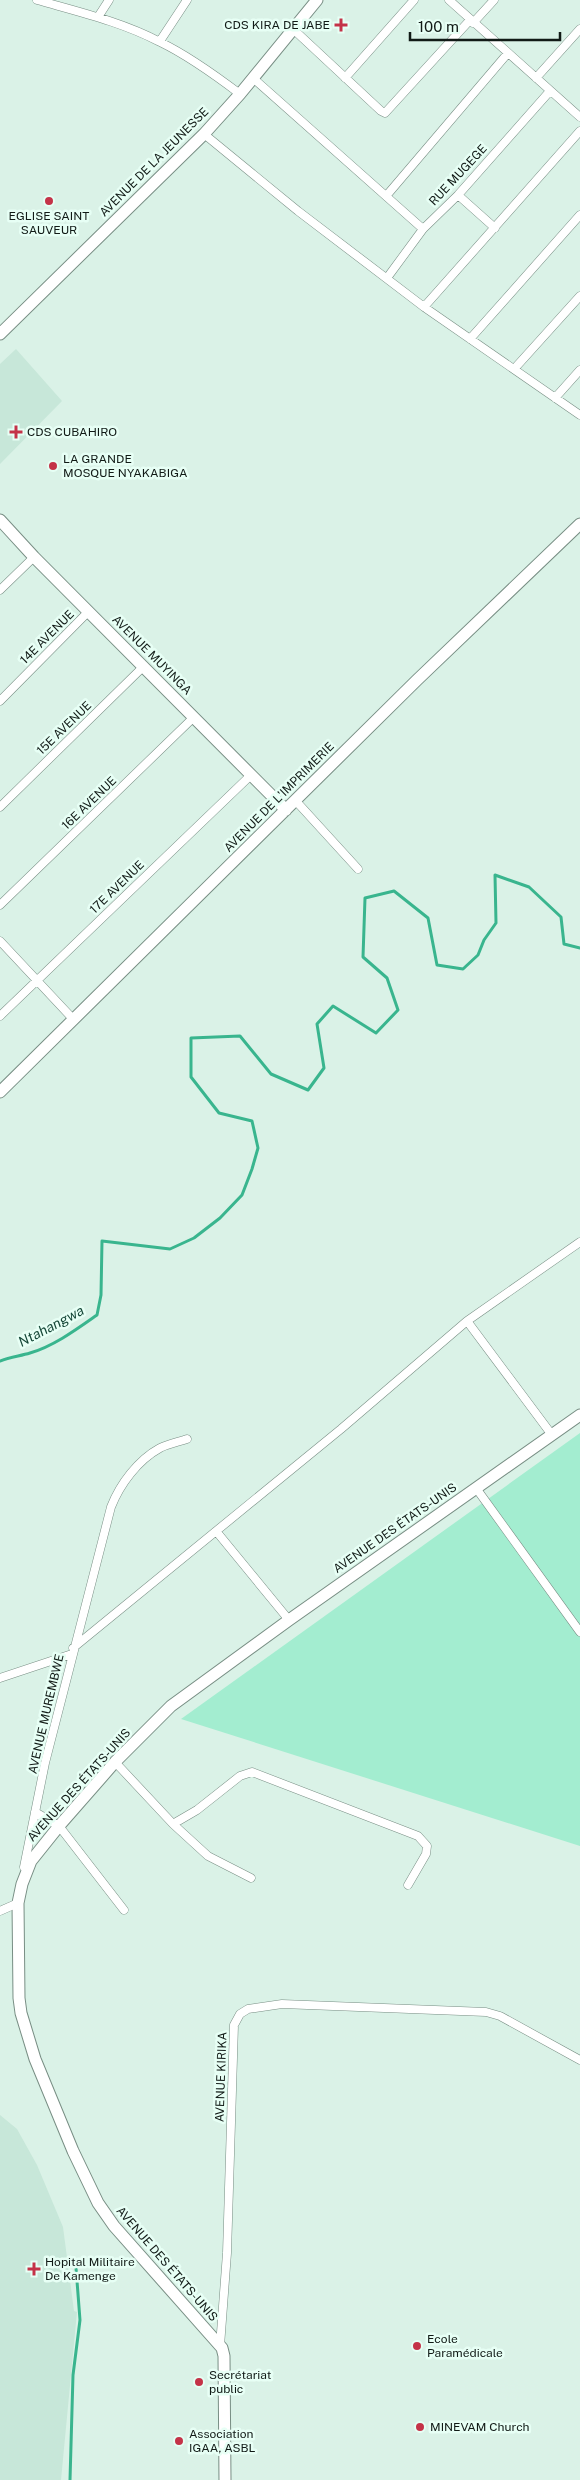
<svg xmlns="http://www.w3.org/2000/svg" width="580" height="2480" font-family="'Public Sans',sans-serif">
	<style>
		.built { fill: #c7e7d9 }
		.green { fill: #a3edd0 }
		.lines { fill: none; stroke-linecap: round; stroke-linejoin: round }
		.stream { stroke: #39b58e; stroke-width: 3 }
		.street-casing { stroke: #788e84; stroke-width: 9 }
		.secondary-casing { stroke: #788e84; stroke-width: 13 }
		.street { stroke: #fff; stroke-width: 8 }
		.secondary { stroke: #fff; stroke-width: 11 }
		.poi-dot { fill: #c43348; stroke: #e7fff5; stroke-width: 2 }
		.labels { text-anchor: middle; dominant-baseline: central; stroke-width: 5; stroke-linejoin: round; paint-order: stroke }
		.poi-label { font-size: 12px; fill: #111a16; stroke: #e7fff5; text-anchor: start }
		.street-label { font-size: 12px; fill: #111a16; stroke: #e7fff5 }
		.water-label { font-size: 14px; font-style: italic; fill: #164838; stroke: #e7fff5 }
	</style>
	<rect width="100%" height="100%" fill="#daf2e7"/>
	<!-- built -->
	<path class="built" d="M16,349l46,52 -62,63v-100z
		M0,2115l17,14 20,36 26,62 11,84 3,1 -16,168h-61z"/>
	<!-- green -->
	<path class="green" d="M580,1433v413l-399,-127z"/>
	<g class="lines">
		<!-- stream -->
		<path class="stream" d="M0,1361c10,-4 20,-5 30,-8 24,-7 47,-24 67,-38l4,-20 1,-54 68,8 24,-11 26,-20 22,-23 10,-26 6,-21 -6,-27 -33,-8 -28,-36v-39l49,-2 31,38 37,16 16,-22 -7,-44 16,-18 43,27 22,-23 -11,-32 -24,-21 2,-59 29,-7 34,27 9,47 26,4 15,-14 6,-15 12,-17 -1,-48 34,12 32,30 3,27 16,4
			M70,2480l3,-105 7,-55 -4,-52"/>
		<!-- street casing -->
		<g class="street-casing">
			<path id="street" d="M37,0c42,12 85,22 123,42 29,14 55,33 80,52
				M449,0l131,117
				M98,17l11,-17
				M473,23l21,-23
				M293,29l88,82 4,2 85,-93
				M160,41l27,-41
				M253,78l170,151
				M345,78l69,-78
				M536,78l44,-49
				M204,134l94,77 126,96 156,108
				M387,195l121,-142
				M458,195l37,33
				M387,278l36,-49 35,-34 92,-104
				M424,307l156,-176
				M470,339l110,-124
				M515,368l65,-72
				M555,398l25,-28
				M0,590l34,-33
				M0,701l89,-90
				M295,800l63,69
				M0,807l144,-141
				M0,905l194,-188
				M0,941l74,79
				M0,1016l251,-241
				M467,1321l85,114
				M476,1488l104,144
				M216,1531l73,89
				M73,1648l268,-219 126,-108 113,-79
				M0,1678l72,-24
				M115,1762l58,62 24,-14 43,-34 12,-4 166,64 9,10 -1,8 -18,31
				M35,1812l24,14 65,84
				M173,1824l35,32 43,22
				M24,1867l21,-104 66,-256c9,-23 27,-47 49,-59 8,-4 18,-6 27,-9
				M0,1911l18,-8
				M220,2346l7,-93 7,-228 6,-11 8,-5 34,-5 204,8 14,4 80,44"/>
		</g>
		<!-- secondary casing -->
		<g class="secondary-casing">
			<path id="secondary" d="M0,334l204,-200 36,-40 77,-94
				M0,520l34,37 252,253
				M0,1092l417,-412 163,-156
				M225,2480l-1,-124 -2,-8 -108,-122 -16,-23 -25,-52 -38,-92 -14,-46 -2,-15 -1,-95 4,-19 9,-23 28,-35 56,-64 56,-56 118,-86 291,-205"/>
		</g>
		<!-- street -->
		<use href="#street" class="street"/>
		<!-- secondary -->
		<use href="#secondary" class="secondary"/>
	</g>
	<!-- markers -->
	<g class="poi-dot">
		<path d="M338.5 17.5h5v5h5v5h-5v5h-5v-5h-5v-5h5z"/>
		<circle cx="49" cy="201" r="5"/>
		<path d="M13.5 424.5h5v5h5v5h-5v5h-5v-5h-5v-5h5z"/>
		<circle cx="53" cy="466" r="5"/>
		<path d="M31.5 2261.5h5v5h5v5h-5v5h-5v-5h-5v-5h5z"/>
		<circle cx="417" cy="2346" r="5"/>
		<circle cx="199" cy="2382" r="5"/>
		<circle cx="420" cy="2427" r="5"/>
		<circle cx="179" cy="2441" r="5"/>
	</g>
	<g class="labels">
		<!-- poi labels -->
		<g class="poi-label">
			<text x="330" y="25" text-anchor="end">CDS KIRA DE JABE</text>
			<text x="49" y="216" text-anchor="middle">EGLISE SAINT<tspan x="49" dy="14">SAUVEUR</tspan></text>
			<text x="27" y="432">CDS CUBAHIRO</text>
			<text x="63" y="459">LA GRANDE<tspan x="63" dy="14">MOSQUE NYAKABIGA</tspan></text>
			<text x="45" y="2262">Hopital Militaire<tspan x="45" dy="14">De Kamenge</tspan></text>
			<text x="427" y="2339">Ecole<tspan x="427" dy="14">Paramédicale</tspan></text>
			<text x="209" y="2375">Secrétariat<tspan x="209" dy="14">public</tspan></text>
			<text x="430" y="2427">MINEVAM Church</text>
			<text x="189" y="2434">Association<tspan x="189" dy="14">IGAA, ASBL</tspan></text>
		</g>
		<!-- street labels -->
		<g class="street-label">
			<text transform="translate(154 162) rotate(-45)">AVENUE DE LA JEUNESSE</text>
			<text transform="translate(458 175) rotate(-47)">RUE MUGEGE</text>
			<text transform="translate(47 637) rotate(-45)">14E AVENUE</text>
			<text transform="translate(152 655) rotate(45)">AVENUE MUYINGA</text>
			<text transform="translate(64 728) rotate(-44)">15E AVENUE</text>
			<text transform="translate(279 797) rotate(-45)">AVENUE DE L'IMPRIMERIE</text>
			<text transform="translate(89 803) rotate(-44)">16E AVENUE</text>
			<text transform="translate(117 887) rotate(-44)">17E AVENUE</text>
			<text transform="translate(395 1528) rotate(-35)">AVENUE DES ÉTATS-UNIS</text>
			<text transform="translate(46 1714) rotate(-77)">AVENUE MUREMBWE</text>
			<text transform="translate(79 1785) rotate(-48)">AVENUE DES ÉTATS-UNIS</text>
			<text transform="translate(221 2077) rotate(-88)">AVENUE KIRIKA</text>
			<text transform="translate(167 2264) rotate(49)">AVENUE DES ÉTATS-UNIS</text>
		</g>
		<!-- water labels -->
		<g class="water-label">
			<text transform="translate(51 1326) rotate(-28)">Ntahangwa</text>
		</g>
	</g>
	<!-- scale -->
	<path d="M410 32v8h150v-8" fill="none" stroke="#111a16" stroke-width="2.5"/>
	<text x="418" y="32" font-size="15" fill="#111a16" stroke="#e7fff5" stroke-width="4" paint-order="stroke">100 m</text>
</svg>
